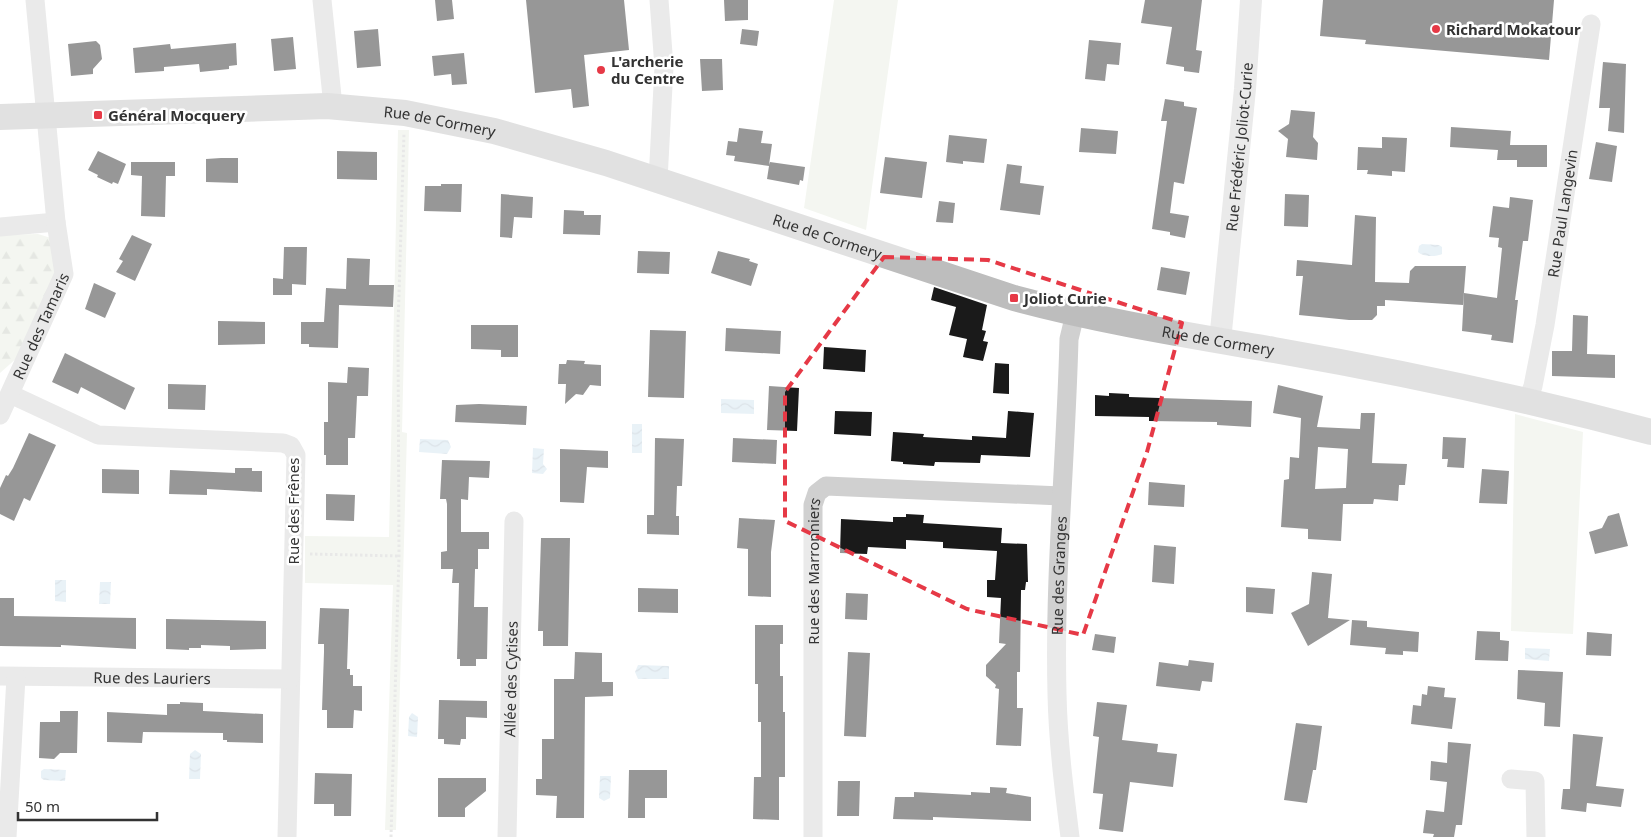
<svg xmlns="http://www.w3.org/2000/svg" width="1651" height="837" font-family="'Noto Sans',sans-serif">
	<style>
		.grass { fill: #e6ecdf }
		.forest { fill: url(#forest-firs) }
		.water { fill: url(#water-waves) }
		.building { fill: #1a1a1a; fill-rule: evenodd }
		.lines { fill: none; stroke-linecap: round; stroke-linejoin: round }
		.path { stroke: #cdcdcd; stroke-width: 3; stroke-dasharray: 2.5 2.5; stroke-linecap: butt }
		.minor { stroke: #d0d0d0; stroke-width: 19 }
		.tertiary { stroke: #d0d0d0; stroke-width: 22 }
		.secondary { stroke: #bdbdbd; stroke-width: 26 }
		.marked { fill: none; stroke: #e63946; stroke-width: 4; stroke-dasharray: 10 6; stroke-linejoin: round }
		.poi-dot { fill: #e63946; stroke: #fff; stroke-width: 2 }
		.labels { text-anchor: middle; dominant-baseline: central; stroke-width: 5; stroke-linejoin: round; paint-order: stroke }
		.poi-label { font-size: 15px; font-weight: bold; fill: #333; stroke: #fff; text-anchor: start }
		.street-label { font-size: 15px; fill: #333; stroke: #fff }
	</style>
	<defs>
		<pattern id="forest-firs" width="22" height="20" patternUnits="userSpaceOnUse" patternTransform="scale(1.25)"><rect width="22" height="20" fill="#e6ecdf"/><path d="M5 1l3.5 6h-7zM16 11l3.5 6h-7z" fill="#c6cbc0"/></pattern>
		<pattern id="water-waves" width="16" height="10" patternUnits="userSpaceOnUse" patternTransform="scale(1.25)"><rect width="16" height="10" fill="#cfe2ee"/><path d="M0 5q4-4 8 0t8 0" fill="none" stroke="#b2c2cd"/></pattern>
	</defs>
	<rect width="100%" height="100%" fill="#fff"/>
	<!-- grass -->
	<path class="grass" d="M834,0h64l-32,230 -62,-22z
		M398,130h11l-7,302 5,1 -11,397h-11l8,-245 -88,-2v-47l84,1z
		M1515,414l68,18 -10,202 -62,-3z"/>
	<!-- forest -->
	<path class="forest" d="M38,234l13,4 5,35 -38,84 -18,16v-138z"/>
	<!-- water -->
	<path class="water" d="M1422,244l17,1 3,2v7c-6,3 -19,3 -24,-2l1,-6z
		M721,399l33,1v14l-33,-1z
		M632,424h10v29h-10z
		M420,439l28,1 3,7 -4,7 -28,-2z
		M533,448l11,1 -1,15 4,5 -4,5 -11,-1z
		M55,580h11v22l-11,-1z
		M100,582h11l-1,22h-11z
		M1525,648l25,1 -1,12 -24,-2z
		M638,665l31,1v13h-31l-3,-7z
		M412,713l6,4 -1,20 -9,-1 1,-19z
		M195,750l6,4 -1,25h-11l1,-25z
		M44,769l22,1 -1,11 -21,-1 -3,-2v-7z
		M600,776h11l-1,22 -6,3 -5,-3z"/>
	<!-- building -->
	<path class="building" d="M435,0h17l2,19 -17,2z
		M526,0h98l5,50 -45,5 5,51 -16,2 -2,-19 -36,4z
		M724,0h24v20l-23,1z
		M1145,0h57l-6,50 6,1 -3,22 -15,-2v-4l-18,-3 6,-37 -31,-4z
		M1323,0h231l-5,60 -184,-16 1,-4 -46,-4z
		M378,29l3,37 -24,2 -3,-37z
		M742,29l17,2 -2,15 -17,-2z
		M293,37l3,32 -22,2 -3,-32z
		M1089,40l32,3 -2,22 -12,-1 -2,17 -20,-2z
		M96,41l4,4 2,14 -9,10v5l-22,2 -3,-32z
		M236,43l1,22 -8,1v3l-29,3 -1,-8 -35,3v4l-29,2 -2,-25 37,-4 1,5z
		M464,53l3,31 -15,1 -1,-11 -17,2 -2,-20z
		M700,59h22l1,31 -21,1z
		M1603,62l23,2 -2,69 -16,-2 2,-23h-11z
		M1165,99l19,3v4l13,2 -13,76 -10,-2 -4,31 19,3 -4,22 -15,-3v-3l-18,-3 15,-108h-6z
		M1291,110l24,2 -2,25 5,6 -1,17 -31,-3 2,-18 -10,-8 11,-7z
		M1451,127l60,4 -1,14h37v22h-30v-7h-20l1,-10 -48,-3z
		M739,128l24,3 -2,12 11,1 -3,21 1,-3 35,5 -2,14 -3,-1 -1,5 -32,-6 2,-13 -35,-5 1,-5 -9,-1 2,-14 9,1z
		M1081,128l37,3 -2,23 -37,-2z
		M949,135l38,4 -3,24 -21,-2v3l-17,-2z
		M1382,137l25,1 -2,34 -13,-1v5l-25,-2 1,-4h-11l1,-23 24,1z
		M1596,142l21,4 -5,36 -23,-3z
		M98,151l28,13 -8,20 -5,-2 -1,2 -15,-7 1,-2 -10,-5z
		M337,151l40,1v28l-40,-1z
		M885,157l42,5 -5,36 -42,-5z
		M221,158h17v25l-32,-1v-23z
		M131,162h44v14h-9l-1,41 -24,-1 1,-40 -11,-1z
		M1007,164l15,2 -2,17 24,3 -4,29 -40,-5z
		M441,184h21l-1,28 -37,-1 1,-25h16z
		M501,194l32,3 -1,21 -18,-1 -2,21 -12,-1z
		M1285,194l24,1 -1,32 -24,-1z
		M1510,197l23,3 -5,41h-5l-8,59h3l-5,43 -22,-3 1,-5 -30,-4 2,-38 33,5 5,-50 -4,-1 1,-9 -10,-1 4,-31 16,2z
		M939,201l16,2 -2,20 -17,-1z
		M564,210l20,1v4h17l-1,20 -37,-1z
		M1355,215l21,2 -1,65 34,1 1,-12 5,-5h51l-3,39 -78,-5v6h-8v9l-5,5h-23l-50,-5 4,-39h-7l1,-16 55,5z
		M132,235l20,9 -17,37 -19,-9 7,-11 -4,-2z
		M284,247h23l-1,38 -14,-1v11h-19v-17l10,1z
		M638,251l32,1 -1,22 -32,-1z
		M718,251l32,8 -1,2 9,3 -7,22 -40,-13z
		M347,258l23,1 -1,26h25l-1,22 -54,-2 -1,43 -29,-1v-3h-8v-22h23l2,-34 20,1z
		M1161,267l29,5 -4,23 -29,-5z
		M94,283l22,10 -11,25 -20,-9z
		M934,287l53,18 -5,25 4,1 -3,10 5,1 -5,19 -20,-4 4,-18 -18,-4 7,-28 -25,-7z
		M1573,315l15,1 -1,38 28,1v23l-63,-2v-25h20z
		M218,321l47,1v22l-47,1z
		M471,325h47v32h-17v-7l-30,-1z
		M726,328l55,3 -1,23 -55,-3z
		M650,330l36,1 -2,67 -36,-1z
		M824,347l42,3 -1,22 -42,-3z
		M65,353l70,35 -10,22 -44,-23 -3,7 -26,-12z
		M567,360l18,1 -1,3 17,1v21l-11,-1 -7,10 -7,-1 -11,10 1,-20h-8l1,-20h7z
		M995,363l14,1v30l-16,-1z
		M348,367l21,1 -1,28h-11l-2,42h-7v27h-22v-10h-2v-33h4v-40l19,1z
		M168,384l38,1 -1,25 -37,-1z
		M1278,385l45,11 -6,31 43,2 1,-16h14l-3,50 35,1 -2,21h-6l-1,16 -24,-2 -1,5h-30l-2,37 -33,-2v-10l-27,-2 3,-47 5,-1 1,-22 9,1 2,-40 -28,-5zM1318,447l30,2 -2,39 -31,1z
		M769,386l30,2 -2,43 -30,-1z
		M1109,393l20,1v3l123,4 -1,26 -34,-2v-3l-68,-1v-4l-54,-1v-21l14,1z
		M479,404l48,2 -1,19 -71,-3 1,-17z
		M835,411l37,1 -1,24 -37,-2z
		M1008,411l26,2 -4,44 -49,-2 -1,8 -45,-1 -1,4 -31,-2v-2l-12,-1 2,-29 31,2 -1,3 49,3v-4l34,2z
		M29,433l27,12 -26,56 -6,-3 -10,23 -14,-7v-26l6,-13 2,1 5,-8z
		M1443,437l23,1 -2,30 -17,-1 1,-8h-6z
		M655,438l29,1 -2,47h-5l-1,30h3v19l-32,-1v-19h7z
		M733,438l44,2 -1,24 -44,-2z
		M560,449l48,2v17l-21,-1 -3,36 -24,-1z
		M442,460l48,1 -1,17 -20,-1 -1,23 -7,-1v33h28v17h-11v20h-3l-1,38h14l-1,52h-11v7h-16v-7h-3l2,-76h-7l1,-14h-12v-17l6,-1v-47l-1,-5h-6z
		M235,468h17v3h10v21l-55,-3v6l-38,-1 1,-24 65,3z
		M102,469l37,1v24l-37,-1z
		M1482,469l27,2 -2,33 -28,-1z
		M1149,482l36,3 -1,22 -36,-2z
		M326,494l29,1 -1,26 -28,-1z
		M1619,513l9,33 -33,8 -6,-22 13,-4 6,-12z
		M906,514l18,1 -1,8 79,5 -1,15 26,1 1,38h-2l-1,8h-4l-1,82h-3v36h6l-2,38 -25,-1 3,-56 -4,-1 1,-3 -10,-9v-11l20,-21 -7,-1 2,-45 -14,-1v-17h8l2,-29 -54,-3v-6l-37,-2v9l-38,-2 -1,7 -27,-1 1,-34 52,3v-5h13z
		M739,518l36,2 -4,32v45l-23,-1v-47l-11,-1z
		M541,538h29l-2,108h-25v-15h-5z
		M1154,545l22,2 -2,37 -22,-2z
		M1312,572l20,2 -4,44 22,2 -42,26 -17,-33 18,-9z
		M1246,587l29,2 -2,25 -27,-2z
		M638,588l40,1v24l-40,-1z
		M846,593l22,1 -1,26 -22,-1z
		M0,598h14v18l122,2v31l-75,-4v2l-61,-1z
		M320,608l29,1 -2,60h3v6h3v11h9v25l-8,-1 -1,18h-26v-18h-5l2,-58v-8h-6z
		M166,619l100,2v28l-36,1v-4l-29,-1v3h-12v2l-23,-1z
		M1352,620l15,1v6l52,5 -1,20 -15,-1v4l-18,-1 1,-6 -36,-3z
		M755,625h28v19h-3v32h3v36h2v65h-6v43l-26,-1 1,-42h7v-55h-3v-38h-3z
		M1477,631l23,1v8l9,1 -1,20 -33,-1z
		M1587,632l25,2 -1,22 -25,-1z
		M1095,634l21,3 -2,16 -22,-3z
		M575,652l27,1v29h11v14l-28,1 -1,121h-28l1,-22 -21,-1v-16h6v-40h12v-60h20z
		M848,652l22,1 -4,84 -22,-1z
		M1189,660l25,3 -2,19 -10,-1 -2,10 -44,-5 3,-24 29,4z
		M1518,670l45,2 -3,55 -16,-1 1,-23 -28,-4z
		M1428,686l17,2 -1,9 12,1 -4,31 -41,-5 2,-19 8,1 1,-12 5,1z
		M439,700l48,1v17l-21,-1v22h-5l-1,6 -16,-1v-5h-6z
		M180,702l23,1v8l60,3v29l-36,-1v-2h-4v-7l-80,-1 -1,11 -35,-1v-30l60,3v-11h13z
		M1097,702l30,3 -5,35 36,4 -1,8 20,2 -4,33 -43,-5 -7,50 -24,-3 4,-35 -10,-1 6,-56 -6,-1z
		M60,711h18l-1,42h-17l-6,6 -15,-1 1,-36h20z
		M1296,723l26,3 -6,44h-3l-6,33 -23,-3z
		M1573,734l30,3 -7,49 28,3 -3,18 -34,-4 -1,9 -25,-3 2,-20h7z
		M1448,742l23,2 -9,81h-6l-2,12h-21l1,-3 -11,-1 3,-23 18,2 3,-30 -17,-2 1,-19 16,2z
		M629,770h38v28h-22v20h-17z
		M315,773l37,1 -1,42h-17v-12h-20z
		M438,778h48v13l-21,17v9h-27z
		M838,781h22l-1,35h-22z
		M990,787l17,1 -1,5 25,4v24l-98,-4v3l-40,-1 2,-22h19v-5l57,3v-3l19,1z"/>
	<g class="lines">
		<!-- path -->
		<path class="path" d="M310,554l89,2
			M391,837l8,-281 -1,-230 6,-193"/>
		<!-- minor -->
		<g class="minor">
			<path d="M322,0l11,106"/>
			<path d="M658,180l6,-113 -5,-67"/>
			<path d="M0,227l56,-5"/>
			<path d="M10,394l88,41 185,8 8,3 5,9 -9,382"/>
			<path id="s1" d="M1528,400l5,-14 12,-61 46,-301"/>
			<path id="s2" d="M0,415l64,-141 -8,-52 -21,-222"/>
			<path id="s3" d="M0,676l290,3"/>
			<path d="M1511,779l24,2 1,56"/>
			<path d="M7,837l9,-160"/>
			<path id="s4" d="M507,837l7,-316"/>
			<path id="s5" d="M813,837v-332l4,-12 9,-7 235,10"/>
			<path id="s6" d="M1070,837c-6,-48 -12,-95 -13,-143 -3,-118 9,-237 12,-355l6,-25"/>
		</g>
		<!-- tertiary -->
		<path class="tertiary" id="s7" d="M1220,341l25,-252 6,-89"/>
		<!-- secondary -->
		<path class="secondary" id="s8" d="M0,117l327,-11 78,7 89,18 112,32 408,135c85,23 173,37 260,52 126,22 253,49 377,82"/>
	</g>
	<!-- marked area -->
	<path d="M0 0H1651V837H0ZM884,257l104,3 194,63 -35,129 -64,183 -116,-26 -182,-88v-129z" fill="#fff" fill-opacity=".55" fill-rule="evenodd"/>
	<path class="marked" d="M884,257l104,3 194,63 -35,129 -64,183 -116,-26 -182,-88v-129z"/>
	<!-- markers -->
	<g class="poi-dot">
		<circle cx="1436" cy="29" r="5"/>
		<circle cx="601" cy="70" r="5"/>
		<rect x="93" y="110" width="10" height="10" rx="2.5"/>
		<rect x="1009" y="293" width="10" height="10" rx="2.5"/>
	</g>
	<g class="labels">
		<!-- poi labels -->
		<g class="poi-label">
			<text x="1446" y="29">Richard Mokatour</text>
			<text x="611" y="61">L'archerie<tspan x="611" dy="17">du Centre</tspan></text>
			<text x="108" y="115">Général Mocquery</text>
			<text x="1024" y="298">Joliot Curie</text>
		</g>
		<!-- street labels -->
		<g class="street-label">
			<text stroke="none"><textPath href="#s8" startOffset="441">Rue de Cormery</textPath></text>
			<text stroke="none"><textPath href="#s7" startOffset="195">Rue Frédéric Joliot-Curie</textPath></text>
			<text stroke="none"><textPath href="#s1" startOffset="190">Rue Paul Langevin</textPath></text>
			<text stroke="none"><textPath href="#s8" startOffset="846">Rue de Cormery</textPath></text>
			<text stroke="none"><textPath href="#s2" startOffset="98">Rue des Tamaris</textPath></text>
			<text stroke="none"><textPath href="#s8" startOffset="1251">Rue de Cormery</textPath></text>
			<text transform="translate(293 511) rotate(-90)">Rue des Frênes</text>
			<text stroke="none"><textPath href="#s5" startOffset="266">Rue des Marronniers</textPath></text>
			<text stroke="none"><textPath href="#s6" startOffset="262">Rue des Granges</textPath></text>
			<text stroke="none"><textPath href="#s3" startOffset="152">Rue des Lauriers</textPath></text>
			<text stroke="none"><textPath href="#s4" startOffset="158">Allée des Cytises</textPath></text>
		</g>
	</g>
	<!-- scale -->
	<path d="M18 812v8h139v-8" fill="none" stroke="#333333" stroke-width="2.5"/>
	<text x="25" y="812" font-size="15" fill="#333333" stroke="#ffffff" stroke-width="4" paint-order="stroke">50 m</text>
</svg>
